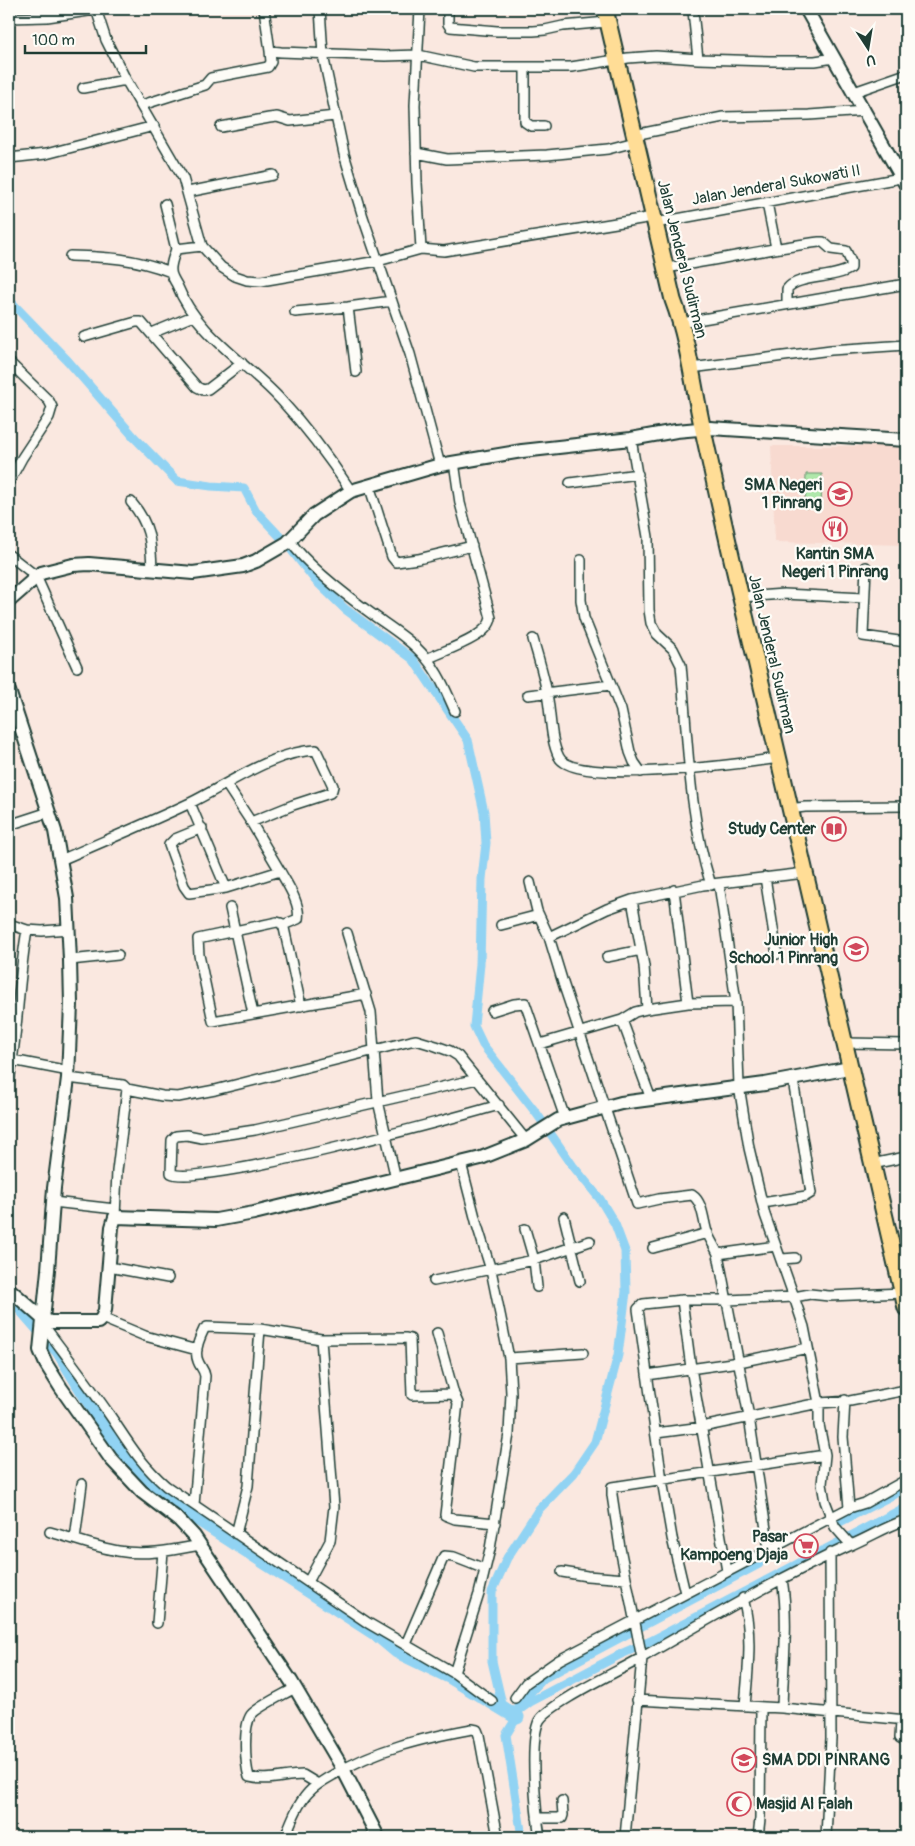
<svg xmlns="http://www.w3.org/2000/svg" width="915" height="1846" font-family="Pangolin,sans-serif">
	<style>
		.built { fill: #f8dad0 }
		.green { fill: #afe7aa; stroke: #67926f }
		.lines { fill: none; stroke-linecap: round; stroke-linejoin: round }
		.canal { stroke: #91d3f3; stroke-width: 9 }
		.river { stroke: #91d3f3; stroke-width: 15 }
		.street-casing { stroke: #1f3d34; stroke-width: 12 }
		.secondary-casing { stroke: #1f3d34; stroke-width: 16 }
		.highway-casing { stroke: #1f3d34; stroke-width: 19 }
		.street { stroke: #fdfcf7; stroke-width: 9 }
		.secondary { stroke: #fdfcf7; stroke-width: 12 }
		.highway { stroke: #ffdd96; stroke-width: 15 }
		.labels { text-anchor: middle; dominant-baseline: central; stroke-width: 4.5; stroke-linejoin: round; paint-order: stroke }
		.street-label { font-size: 16px; fill: #1f3d34; stroke: #fdfcf7 }
		.poi-label { font-size: 16px; font-weight: bold; fill: #1f3d34; stroke: #fdfcf7; text-anchor: end }
	</style>
	<rect width="100%" height="100%" fill="#fae8e0"/>
	<filter id="ink" filterUnits="userSpaceOnUse"><feTurbulence type="fractalNoise" baseFrequency=".02" numOctaves="2"/><feDisplacementMap in="SourceGraphic" scale="10" xChannelSelector="R" yChannelSelector="G"/><feConvolveMatrix kernelMatrix="1 2 1 2 8 2 1 2 1" color-interpolation-filters="sRGB"/></filter>
	<g filter="url(#ink)">
		<!-- built -->
		<path class="built" d="M771,446h135v120l-1,-21 -130,-3z"/>
		<!-- green -->
		<path class="green" d="M806,474h16l-1,35 -16,-1z"/>
		<g class="lines">
			<!-- canal -->
			<path class="canal" d="M9,300l59,61 66,76 43,44 34,5 33,2 12,23 30,32 29,37 30,29 68,50 55,81 16,72 2,31 -4,36 -2,85 -6,62 9,19 54,69 36,52 27,33 15,25 10,27 1,41 -8,63 -23,87 -21,31 -35,36 -32,49 -15,34v69l10,43 15,13 -11,18 16,102
				M836,1524l70,-36
				M519,1707v-3l25,-26 215,-114
				M517,1717l2,-7 11,-8 91,-48 30,-13 255,-134"/>
			<!-- river -->
			<path class="river" d="M12,1297l47,54 70,115 71,54 178,115 19,16 54,26 66,40"/>
			<!-- street casing -->
			<g class="street-casing">
				<path id="street" d="M96,9l10,31 20,40 57,98 19,68 19,21 14,9 12,4 14,1 117,-20 43,-12 23,2 209,-34
					M264,9l6,42 11,1 104,4 33,-1 56,12h97l57,-9 28,-2 42,3 71,2h46l19,-3
					M320,9l3,46 21,99 19,63 47,137 30,111
					M420,9l-5,96 2,78 4,66
					M448,9v15l2,3 47,4h36l12,-1 18,-4 44,-4
					M690,9l3,2 5,48
					M9,18l38,-1 48,-7
					M525,67v55l6,4h13
					M83,88l43,-8
					M854,92l52,-18
					M142,105l63,-20 6,-7 57,-11 3,-5 -1,-11
					M221,127l48,-9 8,-1 13,4 45,-5
					M634,135l89,-18 86,-2 56,-4
					M416,153l31,6 100,-4 61,-6 27,-7
					M9,158l37,-4 108,-28
					M188,192l85,-17
					M767,203l9,45
					M165,204l11,45
					M655,223l251,-46
					M202,246l-26,3c-2,7 -6,15 -5,22 0,5 4,10 6,14 20,50 69,77 104,115 26,28 49,59 70,91
					M70,256c38,1 64,2 101,16
					M666,268c51,-8 101,-19 153,-26h4l8,7 15,2 5,11v6c-16,11 -54,7 -64,21v15
					M348,307l8,65
					M295,312l53,-5 44,-6
					M682,324l9,-3 215,-37
					M152,333l41,-17
					M84,337l52,-15h5l56,65 6,3 5,-1 34,-26
					M9,362l40,39 3,6 -3,10 -27,41 -13,24
					M691,368l140,-18 75,-5
					M631,439l17,98 1,73 2,13 6,11 16,15 8,16c7,74 7,148 30,220
					M570,483l68,-9
					M369,485l23,72 4,5 22,-3 54,-13
					M131,502c19,22 20,39 21,67
					M290,541c19,27 58,56 86,76 17,12 36,24 50,41 13,15 21,35 29,53
					M9,555l27,21 41,91
					M581,560v40l3,18 37,92 9,42 4,10 7,10
					M866,567l-3,69 43,6
					M740,597l44,-3 80,4
					M533,639c5,18 11,36 14,55 4,19 3,46 12,63 14,30 187,6 219,1
					M427,659c17,-9 61,-21 64,-41l-31,-115 -6,-41
					M528,695l83,-10
					M226,784l25,38 29,49
					M190,803l36,85 54,-17c7,13 21,33 18,48l-15,6
					M789,809l16,-2 101,-1
					M9,825l40,-13
					M202,828l-27,11 -6,6 15,41 5,7 37,-5
					M61,860c43,-19 87,-37 129,-57 37,-18 84,-52 126,-53l17,36 -1,4 -2,3 -37,12 -42,17
					M765,877l12,77
					M530,882l7,29 12,26
					M719,884l17,118 3,84 10,62 16,67 29,82 16,-3 19,2 74,-3
					M674,890l14,113
					M632,900l12,66 3,43
					M230,908l23,106
					M9,924l18,6
					M501,925l38,-10
					M347,933l24,79 7,89 18,78
					M607,957l34,-7
					M70,960l48,-5
					M301,1006l-17,-78 -3,-5 -4,-1 -79,17 1,16 14,66 153,-27
					M492,1011l22,-7 11,-1 40,115
					M622,1020l29,79
					M845,1043l61,1
					M540,1044l82,-24 13,-8 12,-3 41,-6 48,-1
					M12,1060l57,11
					M68,1078l55,7 4,4 35,7 16,1 37,-7 196,-49 5,-1 20,6 14,5 8,5 68,84
					M477,1079l-222,51 -53,8 -15,-3 -11,1 -4,4 -1,33c23,16 287,-56 328,-68
					M9,1081c9,-50 9,-101 18,-151l15,1 27,-2
					M872,1164l34,-7
					M53,1202l62,7
					M762,1203l44,-7 5,-3 -18,-113
					M115,1217l2,-46 10,-82
					M564,1217l16,64
					M525,1229l9,31 3,27
					M653,1248l55,-15
					M718,1254l58,-8
					M782,1259l13,-1
					M109,1267l59,11
					M434,1281l100,-21 56,-19
					M682,1300l9,68 36,203
					M102,1318l43,18 52,14
					M42,1323c23,31 47,62 69,94 19,28 29,46 55,69l202,137 86,50 25,-79 11,-45 19,-115 2,-41 -2,-35 -18,-88 -14,-45 -16,-62
					M437,1333l17,61 4,9 -13,112 10,4 40,4
					M509,1358l74,-5
					M647,1375l92,-13 69,-14
					M845,1400l-2,37 6,71
					M656,1433l46,-6 117,-24 31,-2 56,-11
					M194,1505l11,-129c-1,-7 -5,-9 -7,-15 -4,-9 2,-24 6,-32l3,-2 53,2 61,10 84,-1 5,1 2,56 42,-1
					M50,1532c22,6 45,15 68,19 27,5 55,-1 82,-6
					M236,1534l12,-48 12,-157
					M75,1539l7,-55
					M769,1549l-20,-132 -31,-163c-3,-7 -8,-14 -11,-22 -4,-12 -4,-30 -15,-37l-33,4 -22,5 -74,-221 -14,-46 58,-28 25,-9 71,-15 102,-12
					M562,1572l25,4 39,3
					M782,1579c7,43 1,86 0,129
					M308,1582l22,-41 4,-34 -13,-168
					M685,1593l-13,-55 -10,-58 -24,-171 5,-5 39,-4h46l66,-3 10,30 15,76v22l6,30 -3,29 3,17 10,26 16,18
					M743,1598c10,37 5,71 2,108
					M157,1623l6,-71
					M406,1644l38,-88 10,1 31,12
					M454,1673l38,28
					M295,1688c-10,6 -38,19 -44,27 -8,12 -6,48 -2,62 19,5 35,-2 54,-2l15,9
					M515,1698l11,-15 33,-23 290,-152 16,-5 41,-23
					M637,1700l145,8 124,12
					M901,1720l-1,18 6,3
					M537,1818h25l1,-3 -1,-14
					M285,1837c6,-15 12,-32 23,-44 7,-8 16,-13 25,-18 43,-26 90,-37 139,-46l5,1 2,5 19,102
					M540,1837c-4,-23 -11,-96 -1,-116 9,-17 82,-51 102,-63 70,-40 137,-80 210,-113 19,-8 36,-19 55,-25
					M625,1837l17,-179 -22,-110 -8,-53v-8l213,-32
					M758,1837l2,-18 1,-112
					M826,1837l5,-99 -1,-185"/>
			</g>
			<!-- secondary casing -->
			<g class="secondary-casing">
				<path id="secondary" d="M806,9l100,176
					M9,601l32,-28 32,-8 16,-1 104,9 50,-7 13,-5 31,-18 27,-28 37,-24 89,-26 82,-14 109,-12 45,-8 34,-3 196,12
					M9,691l46,140 12,67 3,62 1,44 -3,74 -14,110 -6,82 -8,80 6,14 15,24 50,71 31,33 37,28 15,16 97,145 52,88 35,68
					M9,1289l33,29 8,4h48l4,-4 3,-8 7,-83 3,-10 101,3 38,-7 227,-55 45,-18 32,-20 63,-17 144,-19 85,-16"/>
			</g>
			<!-- highway casing -->
			<g class="highway-casing">
				<path id="highway" d="M605,9l68,291c16,42 20,86 30,130 17,77 34,154 53,231l150,647"/>
			</g>
			<!-- street -->
			<use href="#street" class="street"/>
			<!-- secondary -->
			<use href="#secondary" class="secondary"/>
			<!-- highway -->
			<use href="#highway" class="highway"/>
		</g>
	</g>
	<!-- icons -->
	<defs>
		<g id="school-ring" transform="scale(1.25)"><circle r="9.5" fill="#fdfcf7" stroke="#d1495b" stroke-width="1.5"/><path d="M0-5L7-2L0 1L-7-2ZM-4 1L0 2.5L4 1V4Q0 6-4 4Z" fill="#d1495b"/></g>
		<g id="restaurant-ring" transform="scale(1.25)"><circle r="9.5" fill="#fdfcf7" stroke="#d1495b" stroke-width="1.5"/><path d="M-5-6h1v4h1v-4h1v4h1v-4h1v5L-1.5 .5V6h-2V.5L-5-1ZM5-6V6H3V1.5H1.5Q1.5-4 5-6Z" fill="#d1495b"/></g>
		<g id="library-ring" transform="scale(1.25)"><circle r="9.5" fill="#fdfcf7" stroke="#d1495b" stroke-width="1.5"/><path d="M-6-4Q-3-5.5-.7-3.5V5Q-3 3-6 4ZM6-4Q3-5.5 .7-3.5V5Q3 3 6 4Z" fill="#d1495b"/></g>
		<g id="supermarket-ring" transform="scale(1.25)"><circle r="9.5" fill="#fdfcf7" stroke="#d1495b" stroke-width="1.5"/><path d="M-6-5.5h2.5l.6 2H6L4.5 2H-2.5L-4.4-4H-6ZM-1.5 3.2a1.3 1.3 0 1 0 .1 0ZM3 3.2a1.3 1.3 0 1 0 .1 0Z" fill="#d1495b"/></g>
		<g id="mosque-ring" transform="scale(1.25)"><circle r="9.5" fill="#fdfcf7" stroke="#d1495b" stroke-width="1.5"/><path d="M3.5-4.9A6 6 0 1 0 3.5 4.9A5 5 0 1 1 3.5-4.9Z" fill="#d1495b"/></g>
	</defs>
	<g fill-rule="evenodd">
		<use href="#school-ring" x="840" y="494"/>
		<use href="#restaurant-ring" x="835" y="529"/>
		<use href="#library-ring" x="834" y="829"/>
		<use href="#school-ring" x="856" y="949"/>
		<use href="#supermarket-ring" x="806" y="1546"/>
		<use href="#school-ring" x="744" y="1760"/>
		<use href="#mosque-ring" x="739" y="1804"/>
	</g>
	<g class="labels">
		<!-- street labels -->
		<g class="street-label">
			<text transform="translate(776 185) rotate(-10)">Jalan Jenderal Sukowati II</text>
			<text transform="translate(682 259) rotate(76)">Jalan Jenderal Sudirman</text>
			<text transform="translate(772 654) rotate(77)">Jalan Jenderal Sudirman</text>
		</g>
		<!-- poi labels -->
		<g class="poi-label">
			<text x="822" y="485">SMA Negeri<tspan x="822" dy="18">1 Pinrang</tspan></text>
			<text x="835" y="554" text-anchor="middle">Kantin SMA<tspan x="835" dy="18">Negeri 1 Pinrang</tspan></text>
			<text x="816" y="829">Study Center</text>
			<text x="838" y="940">Junior High<tspan x="838" dy="18">School 1 Pinrang</tspan></text>
			<text x="788" y="1537">Pasar<tspan x="788" dy="18">Kampoeng Djaja</tspan></text>
			<text x="762" y="1760" text-anchor="start">SMA DDI PINRANG</text>
			<text x="756" y="1804" text-anchor="start">Masjid Al Falah</text>
		</g>
	</g>
	<!-- margin -->
	<rect width="915" height="1846" fill="none" stroke="#fdfcf7" stroke-width="30"/>
	<rect x="15" y="15" width="885" height="1816" fill="none" stroke="#1f3d34" stroke-width="2" filter="url(#ink)"/>
	<!-- north arrow -->
	<g transform="translate(868 48) rotate(168)" stroke="#fdfcf7" stroke-width="4" paint-order="stroke">
	<path d="M0-4L9 19L0 12L-9 19Z" fill="#1f3d34"/>
	<text y="-8" font-size="14" font-weight="bold" text-anchor="middle" fill="#1f3d34">U</text>
	</g>
	<!-- scale -->
	<path d="M25 45v8h121v-8" fill="none" stroke="#1f3d34" stroke-width="2.5"/>
	<text x="32" y="45" font-size="15" fill="#1f3d34" stroke="#fdfcf7" stroke-width="4" paint-order="stroke">100 m</text>
</svg>
